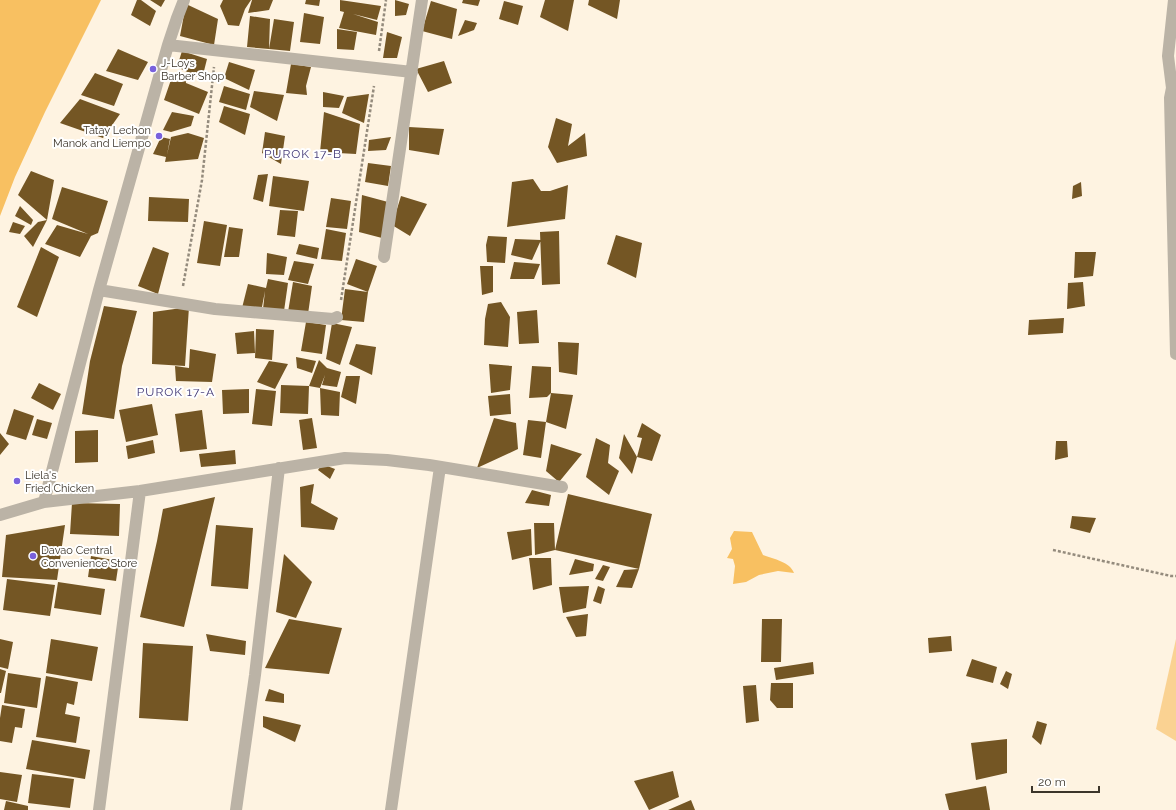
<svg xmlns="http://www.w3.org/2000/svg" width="1176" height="810" font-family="Raleway,sans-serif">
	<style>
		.green { fill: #fad292 }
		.water { fill: #f8c061 }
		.building { fill: #745624 }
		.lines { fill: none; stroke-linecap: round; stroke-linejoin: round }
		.path { stroke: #948b7d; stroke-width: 2.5; stroke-dasharray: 3 2; stroke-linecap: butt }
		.minor { stroke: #bbb3a6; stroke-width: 12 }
		.poi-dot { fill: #7961dc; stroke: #fff; stroke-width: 1.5 }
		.labels { text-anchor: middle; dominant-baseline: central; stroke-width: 4; stroke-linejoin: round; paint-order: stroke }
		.poi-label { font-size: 11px; fill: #3c352a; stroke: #fff; text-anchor: start }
		.neighbourhood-label { font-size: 12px; letter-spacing: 1px; fill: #423875; stroke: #fff }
	</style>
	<rect width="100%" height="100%" fill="#fef3e1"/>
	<!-- green -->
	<path class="green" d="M1176,639v102l-20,-12z"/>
	<!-- water -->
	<path class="water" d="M0,0h101l-56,112 -30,65 -15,39z
		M734,531l18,1 11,23c11,4 27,7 31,18l-16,-2 -19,4 -13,7 -13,2 2,-18 -2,-7 -6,-1 5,-9 -2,-11z"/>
	<!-- building -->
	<path class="building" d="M137,0h4l15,11 -6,15 -19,-11z
		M150,0h15l-4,7z
		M223,0h28l-6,9 -6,17 -11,-1 -8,-19z
		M252,0h21l-4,10 -21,3z
		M306,0h14l-1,6 -14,-2z
		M340,0l41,6 -4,14 -24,-6 25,8 -2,13 -37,-7 5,-16 -4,-1z
		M395,0l14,4 -3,11 -11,1z
		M463,0h17l-2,6 -16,-3z
		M545,0h29l-6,31 -28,-14z
		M589,0h31l-3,19 -29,-14z
		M431,1l26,8 -5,30 -30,-8z
		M504,1l19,5 -5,19 -19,-6z
		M186,4l32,15 -4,26 -34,-9z
		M304,13l20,4 -4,27 -20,-2z
		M250,16l20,3 -1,30 -22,-2z
		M274,19l20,3 -4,29 -21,-2z
		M465,20l12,3 -3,7 -16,6z
		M337,29l20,3 -3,18 -17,-1z
		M387,32l15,5 -5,21h-14z
		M118,49l30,13 -10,18 -32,-9z
		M182,51l25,8 -5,20 -25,-12z
		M444,61l8,22 -24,9 -12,-23z
		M229,62l26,8 -6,20 -25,-12z
		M291,64l20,3 -5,19 1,9 -21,-2z
		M95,73l28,11 -9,22 -33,-11z
		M173,74h12l1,9 22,9 -9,22 -35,-14z
		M224,86l26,8 -4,16 -27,-8z
		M254,91l30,4 -7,26 -27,-14z
		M323,92l21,4 -5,12 -16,-1z
		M369,94l-5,29 -22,-10 5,-16z
		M80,99l40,15 -17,24 -43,-15z
		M224,106l26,8 -5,21 -26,-13z
		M172,112l22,4 -3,10 -20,6 -8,-2z
		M324,112l36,12 -4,30 -36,-2z
		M556,118l16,6 -4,22 17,-13 2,23 -30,7 -9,-16z
		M409,127l35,2 -5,26 -30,-5z
		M265,132l20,4 -4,28 -19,-11z
		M188,133l16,5 -6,21 -33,3 1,-5 -13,-3 8,-17 9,2 -3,16 4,-18z
		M391,137l-5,13 -18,1 1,-11z
		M368,163l23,3 -3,20 -23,-4z
		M31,171l23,9 -7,40 -29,-25z
		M268,174l-5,28 -10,-3 5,-24z
		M273,176l36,5 -5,30 -35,-5z
		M533,179l8,12h9l18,-6 -3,34 -58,8 5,-45z
		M1081,182l1,14 -10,3 1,-13z
		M62,187l46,14 -10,32 -7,3 -11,21 -35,-13 12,-19 31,9 -36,-15z
		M362,195l26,7 -6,36 -23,-6z
		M401,196l26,8 -17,32 -18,-11z
		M149,197l40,2 -1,23 -40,-1z
		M331,198l20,3 -4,28 -21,-2z
		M20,206l13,14 -2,5 -16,-9z
		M280,210l18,1 -3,26 -18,-2z
		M47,220l-14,27 -9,-11 14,-14z
		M204,221l23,4 -7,41 -23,-3z
		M13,222l12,4 -5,8 -11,-2z
		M229,227l14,2 -4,28h-15z
		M326,229l20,4 -4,28 -21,-2z
		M559,231l1,53 -18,1 -2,-53z
		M616,235l26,8 -6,35 -29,-14z
		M488,236l19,1 -2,26 -18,-1 -1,-17z
		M515,239l26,1 -9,20 -21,-5z
		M299,244l20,4 -2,11 -21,-5z
		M41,247l18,10 -22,60 -20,-10z
		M153,247l16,6 -11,41 -20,-8z
		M1075,252h21l-3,24 -19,2z
		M267,253l20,4 -3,18 -18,-1z
		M356,259l21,7 -9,26 -4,30 -23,-2 4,-31 23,3 -21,-8z
		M294,261l20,3 -6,20 -20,-4z
		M514,262l26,2 -6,15h-24z
		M480,266h13v26l-11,3z
		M268,279l20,4 -4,28 -21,-2 2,-18 -4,21 -19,-4 6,-24 18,4z
		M293,282l19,4 -4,28 -20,-2z
		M1083,282l2,24 -18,3 1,-26z
		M501,302l9,15 -2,30 -24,-2 1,-26 3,-15z
		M104,306l33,5 -15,55 -8,53 -32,-5 8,-53z
		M189,307l-4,59 -33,-2 1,-52z
		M537,310l2,33 -20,1 -2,-32z
		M1064,318l-1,15 -35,2 1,-15z
		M306,322l20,3 -4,29 -21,-3z
		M332,323l20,4 -12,38 -14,-6z
		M256,329l18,1 -2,30 -17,-2z
		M254,331l1,22 -18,1 -2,-21z
		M558,342l21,1 -2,32 -18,-3z
		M356,344l20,3 -4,28 -23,-11z
		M190,349l26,5 -4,28 -36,-1 -1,-15 14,2z
		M296,357l20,4 -4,12 -15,-5z
		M319,360l8,8 14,4 -4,15 -15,-2 3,-10 -5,13 -11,-2z
		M269,361l19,3 -13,25 -18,-7z
		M489,364l23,2 -2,24 -19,3z
		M532,366l19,1v26l-4,4 -18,1z
		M346,376h14l-4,28 -15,-7z
		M39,383l22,11 -8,16 -22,-12z
		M281,385l28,1 -1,28 -28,-1z
		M320,388l20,4 -1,24 -18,-1z
		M249,389v24l-26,1 -1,-24z
		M256,389l20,2 -4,35 -20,-2z
		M551,393l22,2 -7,34 -20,-7z
		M510,394l1,20 -21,2 -2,-20z
		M152,404l6,31 -32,7 -7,-32z
		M14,409l20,7 -8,24 -20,-6z
		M202,410l5,39 -27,3 -5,-38z
		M312,418l5,30 -14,2 -4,-30z
		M494,418l22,5 2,26 -41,19z
		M37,419l15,4 -5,16 -15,-4z
		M528,420l18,2 -5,36 -18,-3z
		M642,423l19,12 -9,26 -15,-4 5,-19 -5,-1z
		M98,430v32l-23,1v-32z
		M0,433l9,11 -9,11z
		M624,434l13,23 -5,17 -13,-16z
		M596,438l14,7 -2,18 11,8 -10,24 -23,-18z
		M153,440l2,13 -27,6 -2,-13z
		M1056,441h11l1,16 -13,3z
		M551,444l31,10 -23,28 -13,-11z
		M235,450l1,14 -35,3 -2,-13z
		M322,464l13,5 -5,10 -12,-9z
		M314,484l-3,19 27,15 -4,12 -33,-3 -1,-40z
		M532,490l19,5 -2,11 -24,-3z
		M568,494l84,20 -13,55 -84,-19 -20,5 -1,-32h20l1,27z
		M215,497l-31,130 -44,-10 17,-76 6,-32z
		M72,503l48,1 -1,32 -49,-2z
		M1072,516l24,2 -6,15 -20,-5z
		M65,525l-8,55 -55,-3 4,-42z
		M216,525l37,3 -5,61 -37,-3z
		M531,529l1,26 -20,5 -5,-28z
		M284,554l28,28 -16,36 -20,-6z
		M91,556l28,5 -3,20 -28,-4z
		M529,558h22l1,27 -19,5z
		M575,559l19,5 -1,7 -24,4z
		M603,565l7,2 -7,14 -8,-2z
		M639,569l-7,19 -16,-1 8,-17z
		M7,579l48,6 -5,31 -47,-6z
		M58,582l47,7 -4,26 -47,-7z
		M589,586l-3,22 -23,5 -4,-26z
		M598,586l7,3 -4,15 -8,-3z
		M588,614l-2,22 -10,1 -10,-20z
		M289,619l53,9 -13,46 -64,-6z
		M762,619h20l-1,43h-20z
		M206,634l40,7 -1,14 -35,-4z
		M951,636l1,15 -23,2 -1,-15z
		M0,639l13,3 -5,27 -8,-2z
		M51,639l47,8 -6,34 -46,-8z
		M143,643l50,3 -5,75 -49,-3z
		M972,659l25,8 -4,16 -27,-7z
		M813,662l1,12 -38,6 -2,-12z
		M0,669l6,2 -5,22h-1z
		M1006,671l6,3 -4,15 -8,-5z
		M8,673l33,5 -4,30 -33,-5z
		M46,676l32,6 -4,23 -7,-2 -2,11 15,3 -4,26 -40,-6z
		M771,683h22v25h-16l-7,-8z
		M756,685l3,36 -13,2 -3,-37z
		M269,689l15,5v9l-19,-2z
		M2,705l23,4 -3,19 -7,-1 -3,16 -12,-2v-23z
		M263,716l38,9 -6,17 -32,-15z
		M1037,721l10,3 -6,21 -9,-8z
		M1007,739v34l-31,7 -5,-37z
		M32,740l58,10 -5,29 -59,-10z
		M673,771l6,26 -30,13 -15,-29z
		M0,772l22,3 -5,27 -17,-3z
		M32,774l42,5 -4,29 -42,-5z
		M986,786l4,24h-41l-4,-16z
		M691,800l4,10h-27z
		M6,801l22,5v4h-24z"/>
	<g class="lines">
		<!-- path -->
		<path class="path" d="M379,51l7,-51
			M183,286l19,-106 12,-113
			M341,300l33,-214
			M1053,550l118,26h5"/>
		<!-- minor -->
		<path class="minor" d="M1174,0l-6,56 4,32 -2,10 6,256
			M168,45l244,27
			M384,257l38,-257
			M99,290l116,19 118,10 4,-2
			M44,502l55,-212 69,-245 9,-27 7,-18
			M0,515l44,-13 96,-11 205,-33 42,2 42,5 133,22
			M99,810l41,-319
			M236,810l19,-135 24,-207
			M391,810l49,-343"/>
	</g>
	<!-- markers -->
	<g class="poi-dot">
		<circle cx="153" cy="69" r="4"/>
		<circle cx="159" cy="136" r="4"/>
		<circle cx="17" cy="481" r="4"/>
		<circle cx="33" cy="556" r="4"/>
	</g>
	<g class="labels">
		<!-- poi labels -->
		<g class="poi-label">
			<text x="161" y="63">J-Loys<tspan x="161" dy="13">Barber Shop</tspan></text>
			<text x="151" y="130" text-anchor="end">Tatay Lechon<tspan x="151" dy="13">Manok and Liempo</tspan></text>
			<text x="25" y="475">Liela's<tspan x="25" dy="13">Fried Chicken</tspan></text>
			<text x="41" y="550">Davao Central<tspan x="41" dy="13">Convenience Store</tspan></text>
		</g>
		<!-- neighbourhood labels -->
		<g class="neighbourhood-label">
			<text x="303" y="154">PUROK 17-B</text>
			<text x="176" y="392">PUROK 17-A</text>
		</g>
	</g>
	<!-- scale -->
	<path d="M1032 786v6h67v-6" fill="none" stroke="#3c352a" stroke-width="2"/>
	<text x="1038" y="786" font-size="12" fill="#3c352a" stroke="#ffffff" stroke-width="3" paint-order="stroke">20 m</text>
</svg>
